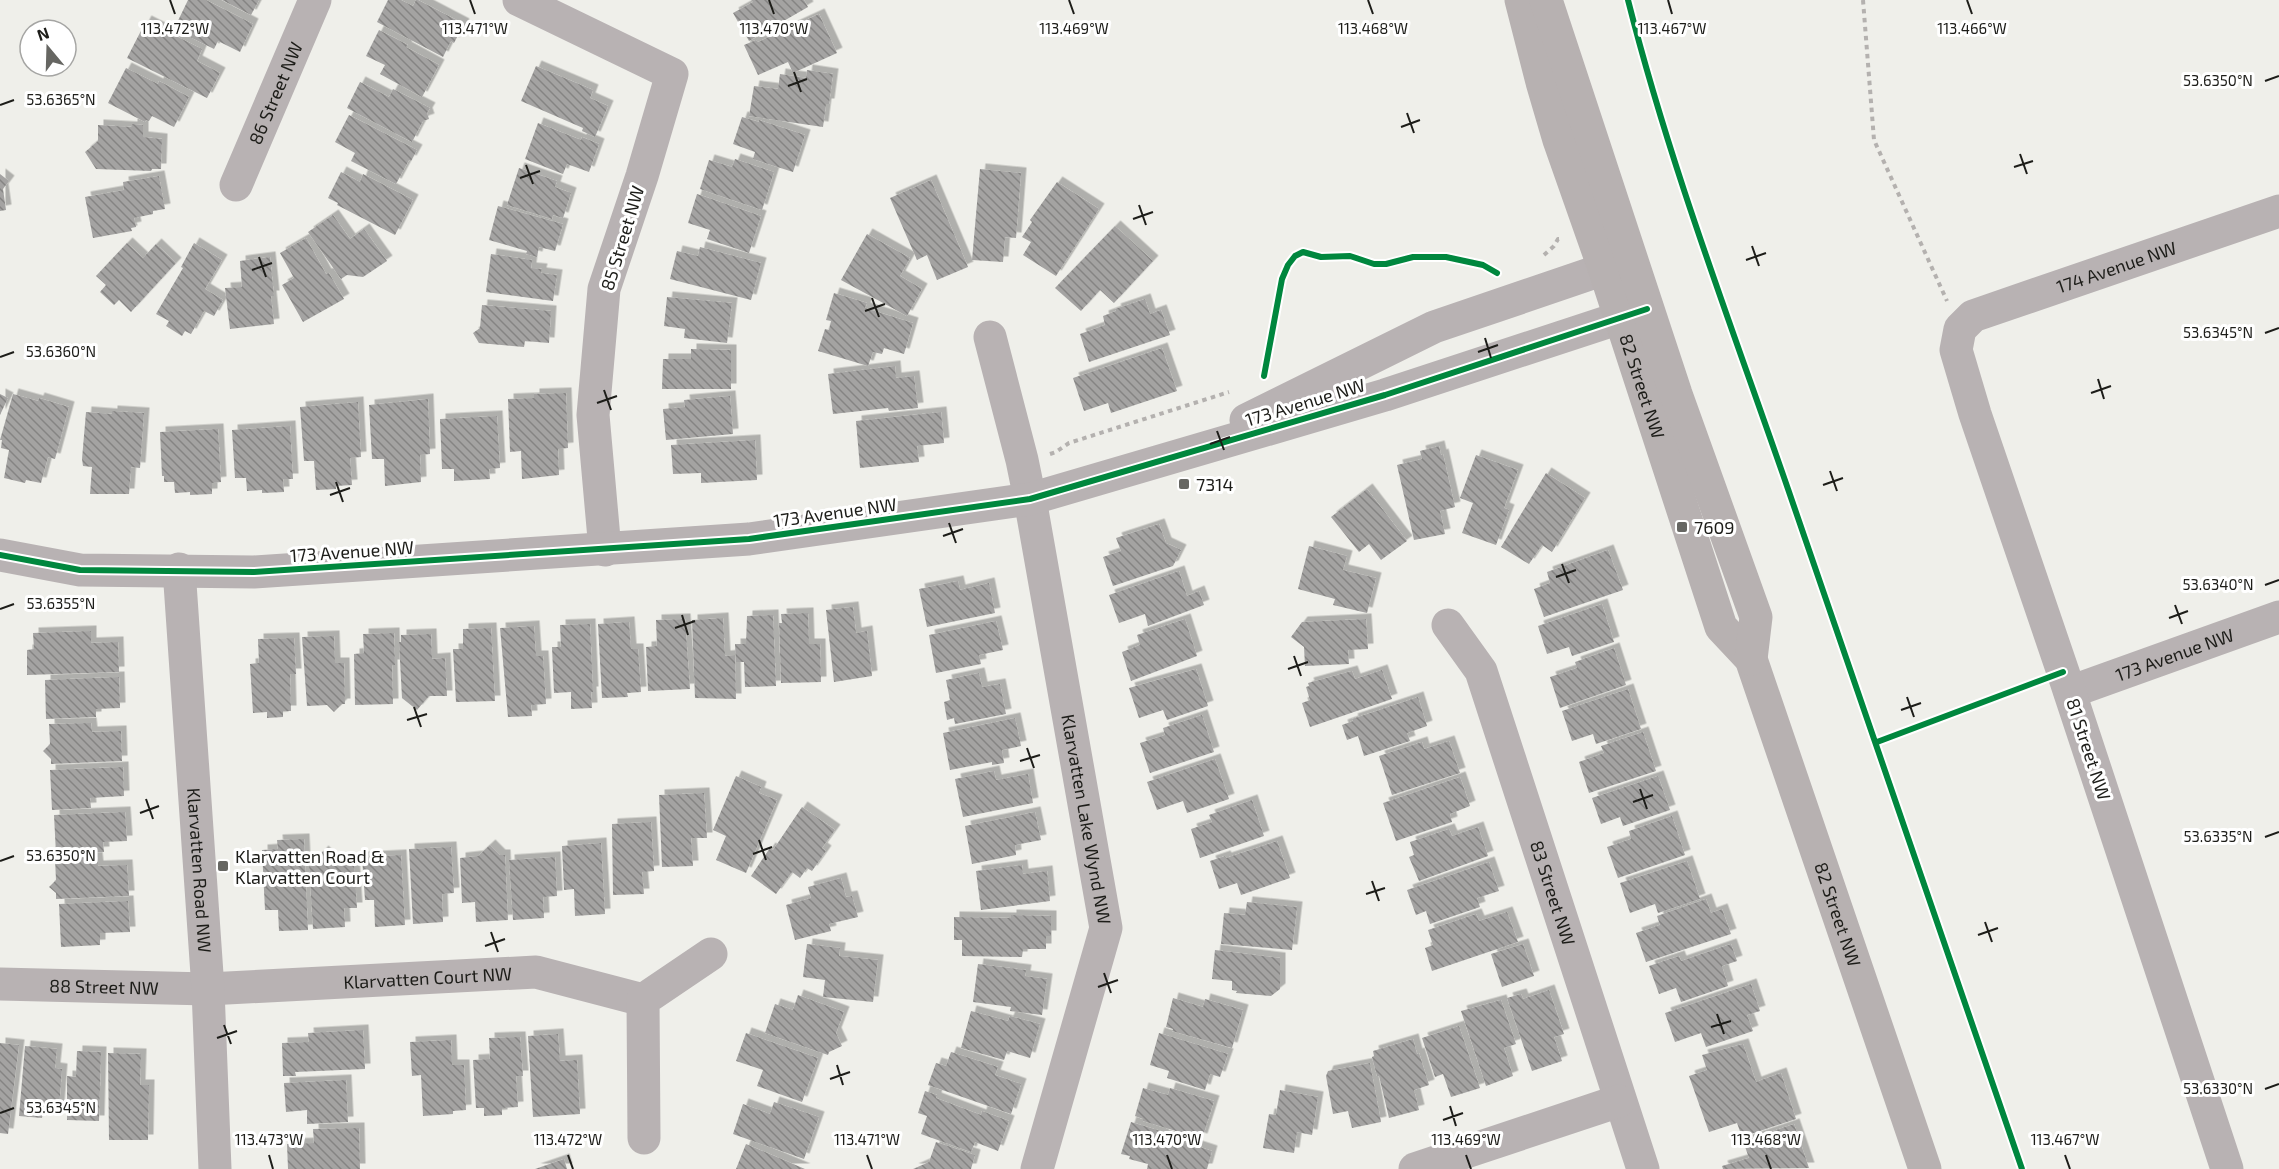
<svg xmlns="http://www.w3.org/2000/svg" width="2279" height="1169" font-family="'Exo 2',sans-serif">
	<style>
		.building { fill: url(#building-back-hatch); filter: url(#shadow) }
		.lines { fill: none; stroke-linecap: round; stroke-linejoin: round }
		.path { stroke: #b4b1af; stroke-width: 4; stroke-dasharray: 4.5 4.5; stroke-linecap: butt }
		.minor { stroke: #b8b2b3; stroke-width: 33 }
		.tertiary { stroke: #b8b2b3; stroke-width: 33 }
		.secondary { stroke: #b7b1b1; stroke-width: 33 }
		.cycleway-casing { stroke: #fff; stroke-width: 10 }
		.cycleway { stroke: #00873e; stroke-width: 6 }
		.ticks { fill: none; stroke: #1d1d19; stroke-width: 2 }
		.poi-dot { fill: #666662; stroke: #fff; stroke-width: 2 }
		.labels { text-anchor: middle; dominant-baseline: central; stroke-width: 6; stroke-linejoin: round; paint-order: stroke }
		.street-label { font-size: 18px; fill: #1d1d19; stroke: #fff }
		.poi-label { font-size: 18px; fill: #1d1d19; stroke: #fff; text-anchor: start }
		.ticks-label { font-size: 15px; text-anchor: middle; fill: #1d1d19; stroke: #fff; stroke-width: 6; stroke-linejoin: round; paint-order: stroke }
	</style>
	<defs>
		<pattern id="building-back-hatch" width="6" height="6" patternUnits="userSpaceOnUse" patternTransform="scale(1.5)"><rect width="6" height="6" fill="#a4a3a2"/><path d="M-1 5l2 2M0 0l6 6M5-1l2 2" fill="none" stroke="#858483"/></pattern>
		<filter id="shadow"><feDropShadow dx="5.5" dy="-5.5" stdDeviation="0" flood-color="#0004"/></filter>
	</defs>
	<rect width="100%" height="100%" fill="#efefea"/>
	<!-- building -->
	<path class="building" d="M188,0h18l47,24 -13,28 -22,-11 -4,8 -40,-20z
		M222,0h37l-8,15z
		M388,0h13l12,6 3,-6h2l46,24 -10,19 -3,-2 -8,16 -66,-35z
		M751,0h53l4,7 -59,34 -16,-28 20,-11z
		M819,14l18,39 -44,20 -5,-11 -30,13 -14,-30 12,-5 2,2z
		M146,21l56,28 -5,12 23,12 -13,25 -80,-40z
		M379,30l29,15 -2,2 33,18 -17,32 -42,-23 5,-9 -19,-9z
		M536,66l57,24 -3,8 18,8 -13,31 -13,-6 1,-3 -62,-27z
		M126,68l32,16 1,-3 30,16 -15,30 -22,-11 -3,5 -3,-1 -1,2 -37,-19z
		M807,70l26,4 -4,30h-3l-3,23 -74,-11 5,-30 24,3 2,-15 26,4z
		M360,82l29,15 4,-8 37,19 -3,5 2,6 -6,2 -11,21 -65,-34z
		M349,115l68,35 -6,11 -2,-1 -13,24 -45,-23 4,-8 -20,-11z
		M742,117l17,5v-2l46,15 -12,37 -40,-13 2,-7 -22,-8z
		M538,123l43,17 1,-3 17,7 -10,28 -22,-8 -4,10 -38,-15z
		M132,124l11,1v12l19,2 -1,30h-9l-1,2 -55,-2 -11,-17 13,-11v-16l34,2z
		M735,159l39,13 -12,38 -62,-21 9,-29 23,7z
		M519,168l38,13 -2,6 16,6 -8,25 -10,-3 -1,4 -45,-14z
		M980,169l41,4 -5,65 -11,-1 -2,25 -31,-2z
		M341,172l19,10 3,-8 50,26 -18,35 -58,-30 1,-2 -10,-5z
		M0,174l9,7 -6,8 3,21 -6,1z
		M159,176l6,33 -12,2v3l-19,4 2,9 -5,1 1,3 -39,7 -8,-41 39,-7 -1,-8z
		M931,180l37,87 -31,13 -10,-25 -10,5 -27,-62z
		M1057,182l42,27 -43,67 -33,-21 8,-13 -9,-5 10,-15 -2,-2z
		M697,194l64,22 -12,37 -42,-14 3,-9 -22,-7z
		M498,206l65,18 -8,27 -16,-4 -2,10 -11,-3 1,-3 -38,-11z
		M333,215l17,24 14,-10 23,32 -24,16 -16,-2 -6,4 -33,-47z
		M1115,226l38,35 -39,42 -14,-13 -19,21 -26,-23z
		M867,234l43,24 -10,18 22,13 -15,27 -66,-36z
		M306,238l20,36 3,-1 15,26 -41,23 -21,-37 12,-7 -14,-25z
		M127,243l16,15 13,-14 20,19 -45,49 -12,-12 -5,5 -14,-13 6,-7 -10,-9z
		M194,243l28,17 -17,29 18,11 -9,16 -10,-5 -13,23 -6,-3 -3,5 -16,-10 3,-5 -13,-7 27,-46 -2,-1z
		M700,247l61,16 -10,37 -81,-21 7,-28 21,5z
		M491,254l41,6 -1,8 11,1 -1,4 16,2 -4,26 -67,-9z
		M270,257l4,39h-3l3,28 -44,5 -5,-41 17,-1 -2,-26z
		M834,293l33,10 -2,5 48,15 -9,31 -20,-6 -2,6 -9,-2 -5,14 -50,-15 7,-22 4,1 2,-9 -5,-1z
		M667,297l65,6 -5,40 -43,-5 1,-9 -21,-3z
		M1145,299l5,15 11,-4 9,25 -81,27 -9,-28 25,-9 -2,-9 13,-5 -1,-2z
		M482,305l69,6 -2,32 -24,-2 -1,6 -45,-4 -6,-10 7,-5z
		M1162,348l15,43 -66,22 -3,-10 -24,8 -11,-33z
		M691,349l40,1v39h-69l1,-30h28z
		M895,366l1,12 18,-2 4,32 -29,3 -1,-3 -55,6 -5,-40z
		M566,393l2,55 -10,1 1,26 -37,4 -1,-28 -11,1 -2,-53 26,-1v-4z
		M0,394l8,4 -8,17z
		M13,394l25,7 1,-3 30,9 -14,52 -7,-2 -7,26 -15,-3 -1,3 -21,-5 5,-28 -8,-2 1,-8h-2z
		M730,396l3,38 -67,6 -3,-31 22,-2 -1,-7z
		M428,399l2,55 -10,1 1,27 -36,4 -1,-27h-12l-3,-54z
		M358,402l3,55 -11,1 2,27 -16,1v3l-20,1 -2,-29h-10l-4,-54z
		M112,411l32,2 -4,55 -9,-1 -2,27h-39l2,-27 -9,-1 -1,-7 4,-47 26,2z
		M941,412l3,31 -27,3 2,16 -59,6 -4,-47z
		M497,416l3,52 -11,1 1,10 -36,2v-12h-12l-2,-50z
		M290,426l3,53h-10l1,13 -22,1v-3l-15,1 -1,-13h-11l-3,-48z
		M218,429l3,53 -9,1v11l-22,1v-3l-15,1 -1,-11h-10v-6h-2l-2,-44z
		M755,440l2,40 -56,3v-10l-28,1 -2,-29z
		M1439,446l2,9 2,-1 12,53 -15,4 5,23 -31,6 -17,-75 25,-6 -2,-8z
		M1476,455l42,15 -14,38 5,2 -13,35 -34,-12 11,-30 -13,-5z
		M1546,473l39,25 -33,54 -10,-7 -13,19 -28,-17z
		M1367,489l40,52 -26,19 -12,-16 -10,8 -28,-35z
		M1159,524l7,19 15,7 -8,16 -60,20 -10,-29 18,-6 -5,-13z
		M1309,546l38,10 -4,14 33,8 -9,35 -34,-8 2,-6 -37,-10z
		M1608,550l15,40 -79,27 -10,-28 16,-6 -3,-11z
		M1179,571l8,25 12,-5 5,14 -56,21 -3,-12 -26,9 -10,-28z
		M958,581l2,9 29,-7 6,30 -68,14 -8,-38z
		M1602,604l12,38 -42,14 -3,-9 -22,7 -9,-28z
		M853,607l3,26 11,-2 5,45 -38,6 -8,-72z
		M808,613l1,31h11l1,38 -40,1 -2,-60h3l-1,-9z
		M773,615l3,71 -31,1 -1,-25h-8l-1,-18h11l1,-28z
		M723,618l2,38 10,-1 1,44 -41,-1 -3,-78z
		M685,619l5,70 -42,2 -2,-44 11,-1 -1,-26z
		M1185,619l12,37 -66,25 -9,-29 18,-7 -3,-10z
		M1366,619l2,30 -20,1 1,14 -44,2 -1,-19 -13,-10 11,-15z
		M996,621l7,29 -24,5 2,9 -45,9 -7,-38z
		M629,622l2,27h7l3,43 -14,1 1,4 -26,1 -4,-74z
		M590,624l3,68h-2l1,16 -21,1v-17l-17,1 -2,-46h9l-1,-22z
		M534,626l2,30h7l3,48 -15,1 1,11 -24,1 -8,-89z
		M491,628l4,73 -39,1 -3,-53h10v-20z
		M91,631v12l27,-1 1,30 -92,3v-25l7,-1 -1,-16z
		M394,633l1,32h-3l1,39 -38,1 -1,-51 10,-1 -1,-19z
		M431,634l1,25 13,-1 2,38h-18l-12,14 -15,-12 -3,-56h2v-7z
		M334,636l1,27h9l1,41h-3l-8,8 -7,-7 -20,1 -5,-69z
		M294,638l2,36h-6l1,37h-8v6l-16,1v-6l-14,1 -3,-49 9,-1 -1,-24z
		M1614,648l12,37 -66,23 -10,-31 27,-9 -2,-6z
		M1196,669l12,37 -41,14 -4,-10 -24,8 -10,-30z
		M1382,670l10,29 -82,28 -8,-24 8,-3 -4,-13 3,-1 -1,-3 44,-12 3,8z
		M979,673l3,14 18,-3 6,30 -51,10 -1,-6 -7,2 -3,-18 6,-2 -4,-20z
		M119,677l1,31 -24,1v8l-50,2 -1,-39z
		M1628,689l13,40 -45,15 -3,-10 -21,7 -10,-30z
		M1418,697l9,29 -20,7 3,8 -46,15 -6,-20 -11,4 -5,-15 11,-4 -1,-2z
		M1202,715l12,37 -64,21 -10,-30 25,-8 -2,-7z
		M1015,718l6,28 -19,4 2,13 -12,2v-3l-42,8 -7,-37z
		M91,723l1,9 29,-1 1,30 -71,3v-5l-8,-8 7,-7 -1,-20z
		M1643,732l13,39 -67,22 -10,-31 25,-9 -3,-7z
		M1449,741l11,32 -68,22 -13,-39 43,-14 2,7z
		M1215,759l14,40 -42,14 -4,-12 -26,9 -10,-28z
		M123,767l1,29 -34,2 1,10 -39,2 -2,-40z
		M994,771l2,9 32,-6 5,29 -70,14 -8,-38z
		M736,776l25,11 -2,6 18,7 -31,73 -30,-13 10,-24 -13,-6z
		M1658,776l12,34 -47,16 -3,-9 -19,7 -9,-26z
		M1460,777l10,29 -20,8 2,8 -56,19 -13,-38z
		M704,793l3,45h-16l2,28 -31,1 -3,-72z
		M1252,800l12,36 -64,22 -9,-29 21,-7 -3,-7z
		M802,807l33,23 -13,18 4,3 -14,20 -5,-3 -7,10 -8,-6 -16,22 -25,-18 19,-28 3,2z
		M125,812l2,29 -24,1 1,10 -48,2 -2,-39z
		M1035,812l6,28 -26,5 1,10 -44,9 -7,-38z
		M1672,816l13,39 -67,23 -11,-31 24,-8 -2,-8z
		M651,822l3,49 -12,1 2,22 -31,1 -1,-71z
		M1478,827l10,29 -69,25 -10,-24 5,-2 -4,-13 39,-13 3,7z
		M304,839l4,91 -29,1 -1,-21h-13l-3,-60 16,-1 -1,-9z
		M1277,841l13,37 -49,17 -4,-12 -18,6 -9,-28 15,-5 1,2z
		M601,843l4,71 -30,2 -1,-27 -10,1 -2,-44z
		M490,845l10,10h5l3,65 -32,2 -1,-20 -13,1 -2,-45 18,-2z
		M451,847l3,46 -12,1 1,28 -30,2 -4,-75z
		M323,851l12,12 19,-1 3,46h-13l1,19 -32,2 -4,-65h3z
		M401,855l4,70 -30,2 -1,-27h-9l-3,-43z
		M97,857l1,9 29,-1 2,31 -73,3v-6l-7,-6 7,-7 -1,-21z
		M555,857l2,39 -14,1 1,21 -31,2 -4,-60z
		M1687,861l13,38 -42,14 -3,-9 -25,9 -10,-30z
		M1489,862l10,29 -22,7 3,9 -50,17 -4,-13 -10,4 -9,-25z
		M1022,865l1,9 24,-3 3,30 -69,9 -5,-39z
		M841,878l5,19 6,-1 6,21 -29,7 2,7 -36,9 -9,-35 25,-7 -3,-11z
		M1706,899l5,14 11,-4 9,25 -85,28 -10,-29 24,-8 -3,-9z
		M128,901l2,31 -30,1v12l-39,2 -2,-43z
		M1247,902l50,5 -5,43 -71,-6 3,-31 21,2z
		M1507,912l11,30 -86,29 -7,-23 8,-3 -5,-15 48,-16 3,7z
		M1011,915l40,1v20h-5v13h-23l-1,8 -60,-1v-16h-8v-23l57,1z
		M807,944l33,4 -1,8 39,4 -5,42 -50,-5 2,-17 -22,-3z
		M1523,944l11,32 -32,11 -11,-33z
		M1731,944l6,17 -15,5 6,20 -47,16 -5,-14 -17,6 -10,-28 30,-10 2,5z
		M1215,950l65,8v31l-9,7 -35,-3 1,-2 -5,-1v-9l-20,-2z
		M978,964l48,6 -1,6 22,3 -5,36 -32,-4 1,-4 -38,-5z
		M1751,984l9,27 -13,4 6,16 -47,16 -5,-14 -26,9 -10,-29z
		M1549,990l15,44 -10,3 8,24 -30,10 -25,-73 14,-4 2,5z
		M798,995l46,17 -8,21 6,13 -13,6 -1,3 -63,-22 10,-29 18,6z
		M1173,998l30,9 2,-8 38,11 -11,38 -60,-17 1,-2 -7,-2z
		M1501,1000l15,44 -12,4 9,28 -27,10 -25,-75z
		M971,1011l37,10 2,-5 30,8 -10,34 -23,-7 -3,9 -43,-12z
		M1459,1026l21,62 -29,9 -8,-23 -8,3 -13,-39z
		M363,1030l2,39 -70,3 1,4h-13l-1,-33 27,-1 -1,-9z
		M746,1033l72,25 -16,44 -45,-16 6,-16 -27,-9z
		M1159,1033l69,21 -8,23 -10,-3 -5,16 -38,-12 2,-7 -19,-6z
		M558,1034l2,27 17,-1 3,54 -47,3 -5,-81z
		M520,1037l3,39h-7l2,31 -16,1v7l-18,1v-8h-8l-3,-48 17,-1 -1,-21z
		M1413,1039l4,15 2,-1 10,32 -15,5 5,20 -30,8 -10,-42h-2l-5,-19 2,-1 -1,-5z
		M451,1040l1,25h12l2,45 -13,1v3l-30,2 -2,-41 -9,1 -2,-34z
		M0,1043l19,2 -11,89 -8,-1z
		M1743,1044l13,38 25,-9 15,46 -54,18 -5,-14 -28,9 -20,-56 18,-6 -5,-15z
		M25,1046l32,3 -2,19 7,1 -3,39 -15,-1 -2,11 -23,-2z
		M77,1051l24,1 -2,69 -32,-1v-44l9,1z
		M951,1052l47,15 -3,8 26,9 -10,30 -83,-29 8,-22 10,3z
		M108,1053l33,1 -1,31h9l-1,55h-39z
		M1370,1063l11,59 -29,6 -4,-17 -15,3 -7,-38 2,-5z
		M346,1080l2,42 -41,2v-14l-21,2 -2,-29z
		M1143,1088l25,7 2,-7 44,13 -12,38 -59,-18v-2l-8,-3z
		M1280,1090l38,7 -6,38 -15,-3 -3,21 -31,-5 6,-34 7,1z
		M925,1091l12,4 -1,3 45,17 1,-4 27,10 -11,30 -23,-9 -4,10 -50,-18 6,-18 -9,-3z
		M774,1102l45,15 -15,42 -71,-25 10,-30 27,10z
		M1131,1122l33,10 -1,3 49,16 -5,18h-60l1,-5 -19,-5 1,-3 -9,-2z
		M1794,1124l15,44 -86,1 -1,-3 27,-8 -6,-17z
		M359,1128l1,41h-72l-1,-25 27,-1 -1,-14z
		M936,1142l39,13 -4,14h-58l16,-7z
		M746,1144l59,25h-69z
		M564,1159l3,10h-32z"/>
	<g class="lines">
		<!-- path -->
		<path class="path" d="M1863,0l11,140 73,161
			M1544,255l10,-9 4,-7h4
			M1050,454l6,-2 13,-9 160,-51"/>
		<!-- minor -->
		<g class="minor">
			<path d="M519,0l153,74 -30,102 -38,113 -11,126 12,135"/>
			<path id="s1" d="M236,185l79,-185"/>
			<path id="s2" d="M990,337l32,123 8,39 76,429 -69,241"/>
			<path id="s3" d="M1448,625l33,46 162,498"/>
			<path id="s4" d="M2070,692l209,-75"/>
			<path id="s5" d="M0,984l208,5 328,-17 107,28"/>
			<path d="M644,1138l-1,-138 68,-46"/>
			<path d="M1415,1169l204,-68"/>
			<path id="s6" d="M2227,1169l-164,-497 -88,-258 -19,-64 4,-21 13,-13 306,-105"/>
		</g>
		<!-- tertiary -->
		<g class="tertiary">
			<path d="M1246,420l188,-93 197,-67"/>
			<path d="M0,555l80,15 174,2 495,-33 281,-40 355,-104 262,-86"/>
			<path id="s7" d="M179,569l29,420 7,180"/>
		</g>
		<!-- secondary -->
		<g class="secondary">
			<path id="s8" d="M1521,0l21,82 17,58 45,128 117,359 30,32 174,510"/>
			<path d="M1546,0l130,394 80,223 -5,42"/>
		</g>
		<!-- cycleway casing -->
		<g class="cycleway-casing">
			<path id="cycleway" d="M1628,0c42,166 104,327 160,489 80,226 157,453 234,680
				M1264,376l18,-97 6,-14 7,-9 8,-4 18,5 29,-1 24,8h12l27,-7h33l37,8 14,8
				M0,555l80,15 174,2 495,-33 281,-40 355,-104 262,-86
				M1877,742l186,-70"/>
		</g>
		<!-- cycleway -->
		<use href="#cycleway" class="cycleway"/>
	</g>
	<!-- ticks -->
	<path class="ticks" d="M170,0l5,14M470,0l5,14M769,0l5,14M1069,0l5,14M1368,0l5,14M1668,0l4,14M1967,0l5,14M794,72l7,20M2265,81l14,-5M788,86l19,-7M0,105l14,-5M1407,113l7,20M1401,127l19,-7M2020,154l7,20M526,165l7,19M2014,167l19,-6M520,178l20,-7M1139,205l7,20M1133,219l20,-7M1752,246l7,20M259,257l7,20M1746,260l20,-7M252,270l20,-7M872,298l7,19M865,311l20,-7M2265,333l14,-5M1485,338l6,20M1478,352l20,-7M0,357l14,-5M2098,379l6,20M604,390l7,20M2091,393l20,-7M597,403l20,-7M1217,431l7,19M1210,444l20,-7M1830,471l7,20M336,482l7,20M1823,485l20,-7M330,495l20,-7M949,523l7,20M943,536l20,-7M1562,564l7,19M1556,577l20,-7M2265,585l14,-5M2175,605l7,19M0,609l14,-5M682,615l6,20M2169,618l19,-7M675,628l20,-7M1294,656l7,20M1288,669l20,-7M1907,697l7,20M414,707l7,20M1901,710l20,-7M407,720l20,-6M1027,748l7,20M1020,761l20,-6M1640,789l7,20M146,799l7,20M1633,802l20,-7M140,813l19,-7M2265,837l14,-5M759,840l7,20M753,854l19,-7M0,861l14,-5M1372,881l7,20M1366,894l19,-6M1985,922l7,20M491,932l7,20M1978,935l20,-7M485,946l20,-7M1104,973l7,20M1098,987l20,-7M1717,1014l7,20M224,1025l7,19M1711,1027l20,-6M217,1038l20,-7M837,1065l6,20M830,1079l20,-7M2265,1089l14,-5M1450,1106l6,20M0,1113l14,-5M1443,1120l20,-7M269,1155l4,14M568,1155l5,14M867,1155l5,14M1167,1155l5,14M1466,1155l5,14M1766,1155l5,14M2065,1155l5,14"/>
	<!-- markers -->
	<g class="poi-dot">
		<rect x="1178" y="478" width="12" height="12" rx="3"/>
		<rect x="1676" y="521" width="12" height="12" rx="3"/>
		<rect x="217" y="860" width="12" height="12" rx="3"/>
	</g>
	<g class="labels">
		<!-- street labels -->
		<g class="street-label">
			<text stroke="none"><textPath href="#s1" startOffset="100">86 Street NW</textPath></text>
			<text transform="translate(622 238) rotate(-73)">85 Street NW</text>
			<text stroke="none"><textPath href="#s6" startOffset="1054">174 Avenue NW</textPath></text>
			<text stroke="none"><textPath href="#s8" startOffset="405">82 Street NW</textPath></text>
			<text transform="translate(1305 402) rotate(-17)">173 Avenue NW</text>
			<text transform="translate(835 512) rotate(-8)">173 Avenue NW</text>
			<text transform="translate(352 551) rotate(-4)">173 Avenue NW</text>
			<text stroke="none"><textPath href="#s4" startOffset="111">173 Avenue NW</textPath></text>
			<text transform="translate(2089 749) rotate(72)">81 Street NW</text>
			<text stroke="none"><textPath href="#s2" startOffset="492">Klarvatten Lake Wynd NW</textPath></text>
			<text stroke="none"><textPath href="#s7" startOffset="302">Klarvatten Road NW</textPath></text>
			<text stroke="none"><textPath href="#s3" startOffset="290">83 Street NW</textPath></text>
			<text stroke="none"><textPath href="#s8" startOffset="972">82 Street NW</textPath></text>
			<text stroke="none"><textPath href="#s5" startOffset="428">Klarvatten Court NW</textPath></text>
			<text stroke="none"><textPath href="#s5" startOffset="104">88 Street NW</textPath></text>
		</g>
		<!-- poi labels -->
		<g class="poi-label">
			<text x="1196" y="484">7314</text>
			<text x="1694" y="527">7609</text>
			<text x="235" y="856">Klarvatten Road &amp;<tspan x="235" dy="21">Klarvatten Court</tspan></text>
		</g>
	</g>
	<g class="ticks-label">
		<text x="175" y="34">113.472°W</text>
		<text x="475" y="34">113.471°W</text>
		<text x="774" y="34">113.470°W</text>
		<text x="1074" y="34">113.469°W</text>
		<text x="1373" y="34">113.468°W</text>
		<text x="1672" y="34">113.467°W</text>
		<text x="1972" y="34">113.466°W</text>
		<text x="2218" y="86">53.6350°N</text>
		<text x="61" y="105">53.6365°N</text>
		<text x="2218" y="338">53.6345°N</text>
		<text x="61" y="357">53.6360°N</text>
		<text x="2218" y="590">53.6340°N</text>
		<text x="61" y="609">53.6355°N</text>
		<text x="2218" y="842">53.6335°N</text>
		<text x="61" y="861">53.6350°N</text>
		<text x="2218" y="1094">53.6330°N</text>
		<text x="61" y="1113">53.6345°N</text>
		<text x="269" y="1145">113.473°W</text>
		<text x="568" y="1145">113.472°W</text>
		<text x="867" y="1145">113.471°W</text>
		<text x="1167" y="1145">113.470°W</text>
		<text x="1466" y="1145">113.469°W</text>
		<text x="1766" y="1145">113.468°W</text>
		<text x="2065" y="1145">113.467°W</text>
	</g>
	<!-- north arrow -->
	<g transform="translate(48 48) rotate(341)"><circle r="28" fill="#ffffff" stroke="#a5a5a3" stroke-width="1.5"/>
	<path d="M0-4.5L10 22L0 15L-10 22Z" fill="#666662"/>
	<text y="-9" font-size="16" font-weight="bold" text-anchor="middle" fill="#1d1d19">N</text>
	</g>
</svg>
